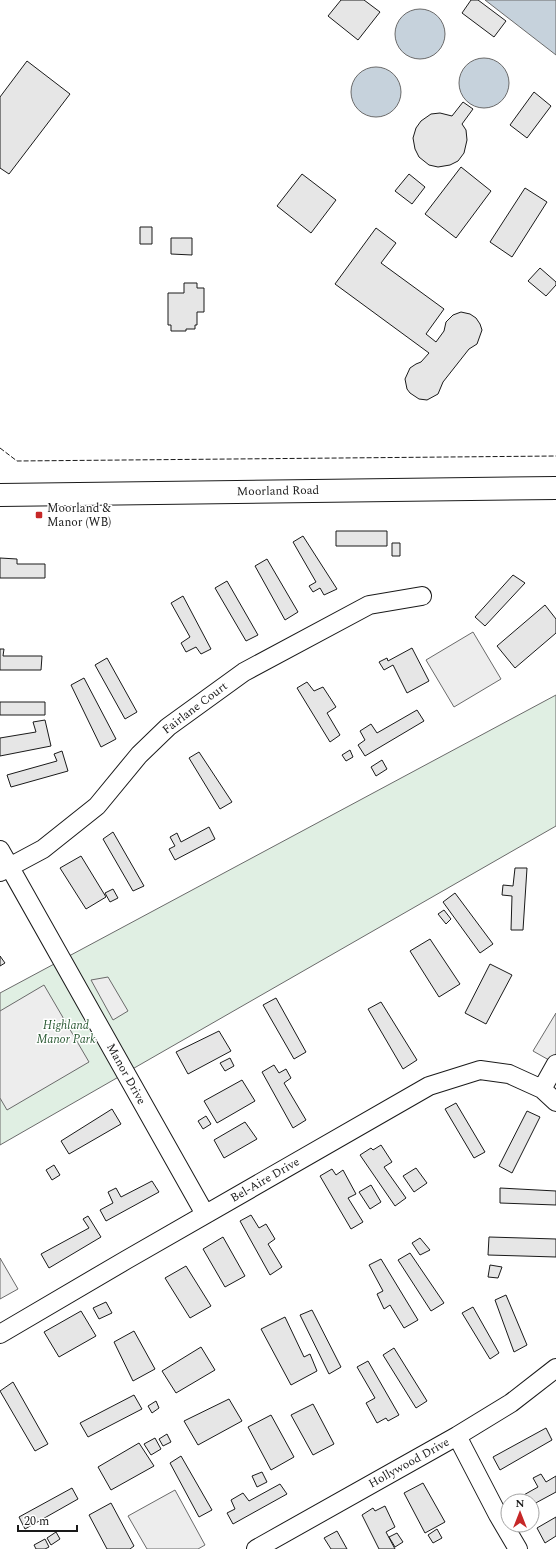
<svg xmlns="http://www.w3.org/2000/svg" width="556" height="1549" font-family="Spectral,serif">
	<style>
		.green { fill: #e0efe3; stroke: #6a6a6a }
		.parking { fill: #ededed; stroke: #6a6a6a }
		.water { fill: #c6d2dc; stroke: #6a6a6a }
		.building { fill: #e6e6e6; stroke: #1a1a1a }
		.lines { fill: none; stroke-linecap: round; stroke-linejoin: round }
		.minor-casing { stroke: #1a1a1a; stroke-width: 20 }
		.tertiary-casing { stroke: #1a1a1a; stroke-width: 24 }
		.minor { stroke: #fff; stroke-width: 18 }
		.tertiary { stroke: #fff; stroke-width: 22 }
		.fence { stroke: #1a1a1a; stroke-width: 1; stroke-dasharray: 5 2; stroke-linecap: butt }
		.poi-dot { fill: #c62828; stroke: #fff; stroke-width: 1.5 }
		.labels { text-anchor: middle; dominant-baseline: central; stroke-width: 3; stroke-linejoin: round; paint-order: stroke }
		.street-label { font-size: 12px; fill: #1a1a1a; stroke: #fff }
		.poi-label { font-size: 12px; fill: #1a1a1a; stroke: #fff; text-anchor: start }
		.park-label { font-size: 12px; font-style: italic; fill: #2b5a34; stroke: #fff }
	</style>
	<rect width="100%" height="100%" fill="#fff"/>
	<!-- green -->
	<path class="green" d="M556,695v131l-556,319v-152z"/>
	<!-- parking -->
	<path class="parking" d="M473,632l28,47 -47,28 -28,-47z
		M108,977l20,34 -15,9 -22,-40z
		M44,985l45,77 -82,48 -7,-12v-87z
		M556,1013v51l-23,-13z
		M0,1258l18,31 -18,10z
		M175,1490l30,55 -7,4h-51l-19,-33z"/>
	<!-- water -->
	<path class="water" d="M485,0h71v55z
		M395 34a25 25 0 1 1 50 0a25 25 0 1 1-50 0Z
		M459 83a25 25 0 1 1 50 0a25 25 0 1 1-50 0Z
		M351 92a25 25 0 1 1 50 0a25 25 0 1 1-50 0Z"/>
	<!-- building -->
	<path class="building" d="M341,0h23l16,12 -22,28 -30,-24z
		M471,0h7l28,21 -12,16 -32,-24z
		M27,61l43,33 -61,80 -9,-6v-71z
		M534,92l17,14 -24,32 -17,-13z
		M463,102l10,7 -11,15 4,6 1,10 -3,13 -6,8 -8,4 -12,2 -9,-2 -10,-8 -4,-8 -2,-11 3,-10 5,-7 10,-7 9,-1 12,3z
		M461,167l30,24 -35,47 -31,-24z
		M302,174l34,26 -25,33 -34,-27z
		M409,174l16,13 -13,17 -17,-13z
		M525,188l22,14 -35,55 -22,-15z
		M140,227h12v17h-12z
		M376,228l20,15 -15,20 63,46 -18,25 10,8 8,-11 2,-9 7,-7 8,-3 9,2 6,4 4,6 2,6 -5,14 -8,5 -26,33 -5,12 -11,6 -8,-1 -9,-6 -3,-4 -2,-10 5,-11 6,-4 5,-2 8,-9 -94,-69z
		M171,238h21v17l-21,-1z
		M540,268l16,14v3l-10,11 -18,-15z
		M184,283h13v5h7v24h-7v13h-2v4h-9v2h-15v-6h-3v-32h16z
		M336,531h51v15h-51z
		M303,536l34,53 -13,6 -4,-7 -7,4 -4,-6 7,-4 -23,-40z
		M392,543h8v13h-8z
		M0,558l17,1v5h28v14h-45z
		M267,559l31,53 -13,8 -30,-54z
		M513,575l12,8 -40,43 -10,-9z
		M227,581l31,54 -12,6 -31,-53z
		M183,596l28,53 -10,5 -5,-7 -10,5 -5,-9 9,-6 -19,-34z
		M545,605l11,14v14l-41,35 -18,-22z
		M412,648l17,33 -22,12 -14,-28 -9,5 -5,-8 8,-4 1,3z
		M0,649h4l-1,7h39l-1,14h-41z
		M107,658l30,54 -12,7 -30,-54z
		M84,678l32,61 -15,8 -30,-62z
		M307,682l7,9 9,-4 13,20 -9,6 13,22 -10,7 -33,-54z
		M0,702h45v13h-45z
		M417,710l7,11 -59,35 -7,-11 7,-5 -5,-9 11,-7 6,9z
		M45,720l6,26 -51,10v-18l36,-6 -3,-10z
		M350,750l3,7 -7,4 -4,-6z
		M62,751l6,20 -57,16 -4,-12 50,-14 -3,-7z
		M199,752l33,50 -12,7 -31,-51z
		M382,760l5,9 -11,7 -5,-9z
		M209,827l6,12 -40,21 -6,-11 6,-3 -5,-9 7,-4 4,9z
		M113,832l31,54 -11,5 -30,-52z
		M81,856l25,41 -20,12 -26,-41z
		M515,868h12l-4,62h-12l1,-34 -10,-1 1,-10 10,1z
		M113,889l5,9 -8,4 -5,-9z
		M455,893l38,51 -13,9 -37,-51z
		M444,910l7,9 -5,5 -8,-10z
		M430,939l30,45 -21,13 -29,-46z
		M0,956l5,7 -5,3z
		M490,964l22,11 -26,49 -21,-11z
		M276,998l30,54 -12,7 -31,-54z
		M381,1002l36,58 -14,9 -35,-60z
		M219,1031l12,20 -43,23 -12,-22z
		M230,1058l4,8 -9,5 -5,-8z
		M274,1065l5,8 7,-4 5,9 -7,5 22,37 -13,8 -31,-56z
		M242,1080l13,21 -38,22 -13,-22z
		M456,1103l29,49 -11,6 -29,-49z
		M112,1109l9,15 -52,30 -8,-13z
		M527,1111l13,6 -28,56 -13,-7z
		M206,1116l5,8 -8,5 -5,-8z
		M245,1122l12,17 -33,19 -10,-18z
		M381,1145l11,17 -8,5 22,31 -11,8 -35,-51 11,-7 2,2z
		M54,1165l6,10 -8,5 -6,-10z
		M416,1168l11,15 -13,9 -11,-16z
		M332,1169l4,6 7,-5 13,24 -8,4 15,24 -12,7 -31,-53z
		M152,1181l7,11 -53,29 -6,-11 13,-7 -5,-11 8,-4 5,9z
		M371,1185l10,17 -11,7 -11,-17z
		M500,1188l56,3v14l-56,-2z
		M251,1215l8,13 7,-4 9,15 -7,5 14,23 -12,8 -30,-54z
		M88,1216l13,21 -52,31 -8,-14 48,-26 -6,-9z
		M223,1237l22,39 -20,11 -22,-38z
		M489,1237l67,2v18l-68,-2z
		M420,1238l10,12 -10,5 -8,-12z
		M410,1253l34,50 -13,8 -33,-51z
		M381,1259l37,61 -14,8 -14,-23 -6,4 -7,-15 6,-3 -14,-26z
		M490,1265l12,2 -4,11 -10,-1z
		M186,1266l25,40 -21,12 -25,-40z
		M506,1295l21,50 -13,7 -19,-52z
		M106,1302l6,11 -13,6 -6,-11z
		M473,1307l26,46 -9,6 -28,-46z
		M312,1310l29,57 -12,7 -29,-59z
		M81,1311l15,25 -37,21 -15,-25z
		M285,1317l19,40 6,-3 7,17 -26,14 -30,-56z
		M134,1331l21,38 -22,12 -19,-39z
		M201,1347l14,23 -39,23 -14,-22z
		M394,1348l33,53 -11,7 -33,-53z
		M368,1361l31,54 -11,6 -2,-3 -9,5 -11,-20 9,-5 -18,-31z
		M13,1382l35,62 -13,7 -35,-60z
		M134,1395l8,14 -54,28 -8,-14z
		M229,1399l13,22 -44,24 -14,-24z
		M156,1401l3,7 -7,5 -4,-7z
		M313,1404l21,40 -21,11 -22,-40z
		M271,1415l23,42 -23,13 -23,-43z
		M546,1428l6,12 -52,30 -7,-13z
		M167,1434l4,8 -8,4 -4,-7z
		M155,1438l6,11 -10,6 -7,-11z
		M139,1443l15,23 -43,24 -13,-23z
		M181,1456l31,54 -13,7 -29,-54z
		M262,1472l5,10 -10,5 -5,-11z
		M541,1474l5,8 10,-6v16l-24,13v-4h-19l25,-14 -5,-9z
		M423,1483l22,39 -20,11 -21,-40z
		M280,1484l7,10 -54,30 -6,-11 8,-4 -4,-9 12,-7 6,8z
		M72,1488l6,11 -53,30 -6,-12z
		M111,1503l23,43 -4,3h-23l-18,-34z
		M385,1506l10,21 -9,5 9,17h-16l-17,-34 11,-7 2,3z
		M556,1517v19l-11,7 -8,-15z
		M437,1529l5,9 -9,5 -5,-8z
		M337,1531l10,18h-16l-7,-11z
		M56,1532l4,7 -9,6 -4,-7z
		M397,1533l6,9 -8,5 -6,-10z
		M45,1539l4,8 -4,2h-9l-2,-4z"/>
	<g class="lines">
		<!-- minor casing -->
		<g class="minor-casing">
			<path id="minor" d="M0,850l205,364
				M0,872l43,-23 54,-43 42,-51 29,-28 76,-55 125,-67 53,-9
				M542,1089l14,-25
				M0,1334l126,-74 303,-174 51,-16 29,4 33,15 14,13
				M457,1436l41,79 20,34
				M256,1549l201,-113 54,-33 45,-35"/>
		</g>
		<!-- tertiary casing -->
		<g class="tertiary-casing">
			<path id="tertiary" d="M0,495l556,-7"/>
		</g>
		<!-- minor -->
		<use href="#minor" class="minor"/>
		<!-- tertiary -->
		<use href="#tertiary" class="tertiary"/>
		<!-- fence -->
		<path class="fence" d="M0,448l17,13 539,-5"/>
	</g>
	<!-- markers -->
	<rect class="poi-dot" x="35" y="511" width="8" height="8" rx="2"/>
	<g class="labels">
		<!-- street labels -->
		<g class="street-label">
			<text transform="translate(278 491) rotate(-1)">Moorland Road</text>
			<text transform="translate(195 708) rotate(-37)">Fairlane Court</text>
			<text transform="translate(126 1074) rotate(61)">Manor Drive</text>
			<text transform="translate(265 1180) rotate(-30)">Bel-Aire Drive</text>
			<text transform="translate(409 1463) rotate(-29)">Hollywood Drive</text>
		</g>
		<!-- poi labels -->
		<g class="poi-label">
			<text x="47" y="508">Moorland &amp;<tspan x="47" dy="14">Manor (WB)</tspan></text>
		</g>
		<!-- park labels -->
		<g class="park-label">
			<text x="66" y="1025">Highland<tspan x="66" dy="14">Manor Park</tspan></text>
		</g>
	</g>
	<!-- north arrow -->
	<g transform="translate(520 1513)"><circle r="19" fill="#ffffff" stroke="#a3a3a3"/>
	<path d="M0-3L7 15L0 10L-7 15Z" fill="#c62828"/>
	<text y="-6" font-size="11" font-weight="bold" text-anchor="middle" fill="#1a1a1a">N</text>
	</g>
	<!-- scale -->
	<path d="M18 1525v6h59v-6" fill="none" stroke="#1a1a1a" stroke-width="2"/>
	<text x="24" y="1525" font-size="12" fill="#1a1a1a" stroke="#ffffff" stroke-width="3" paint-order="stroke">20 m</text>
</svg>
